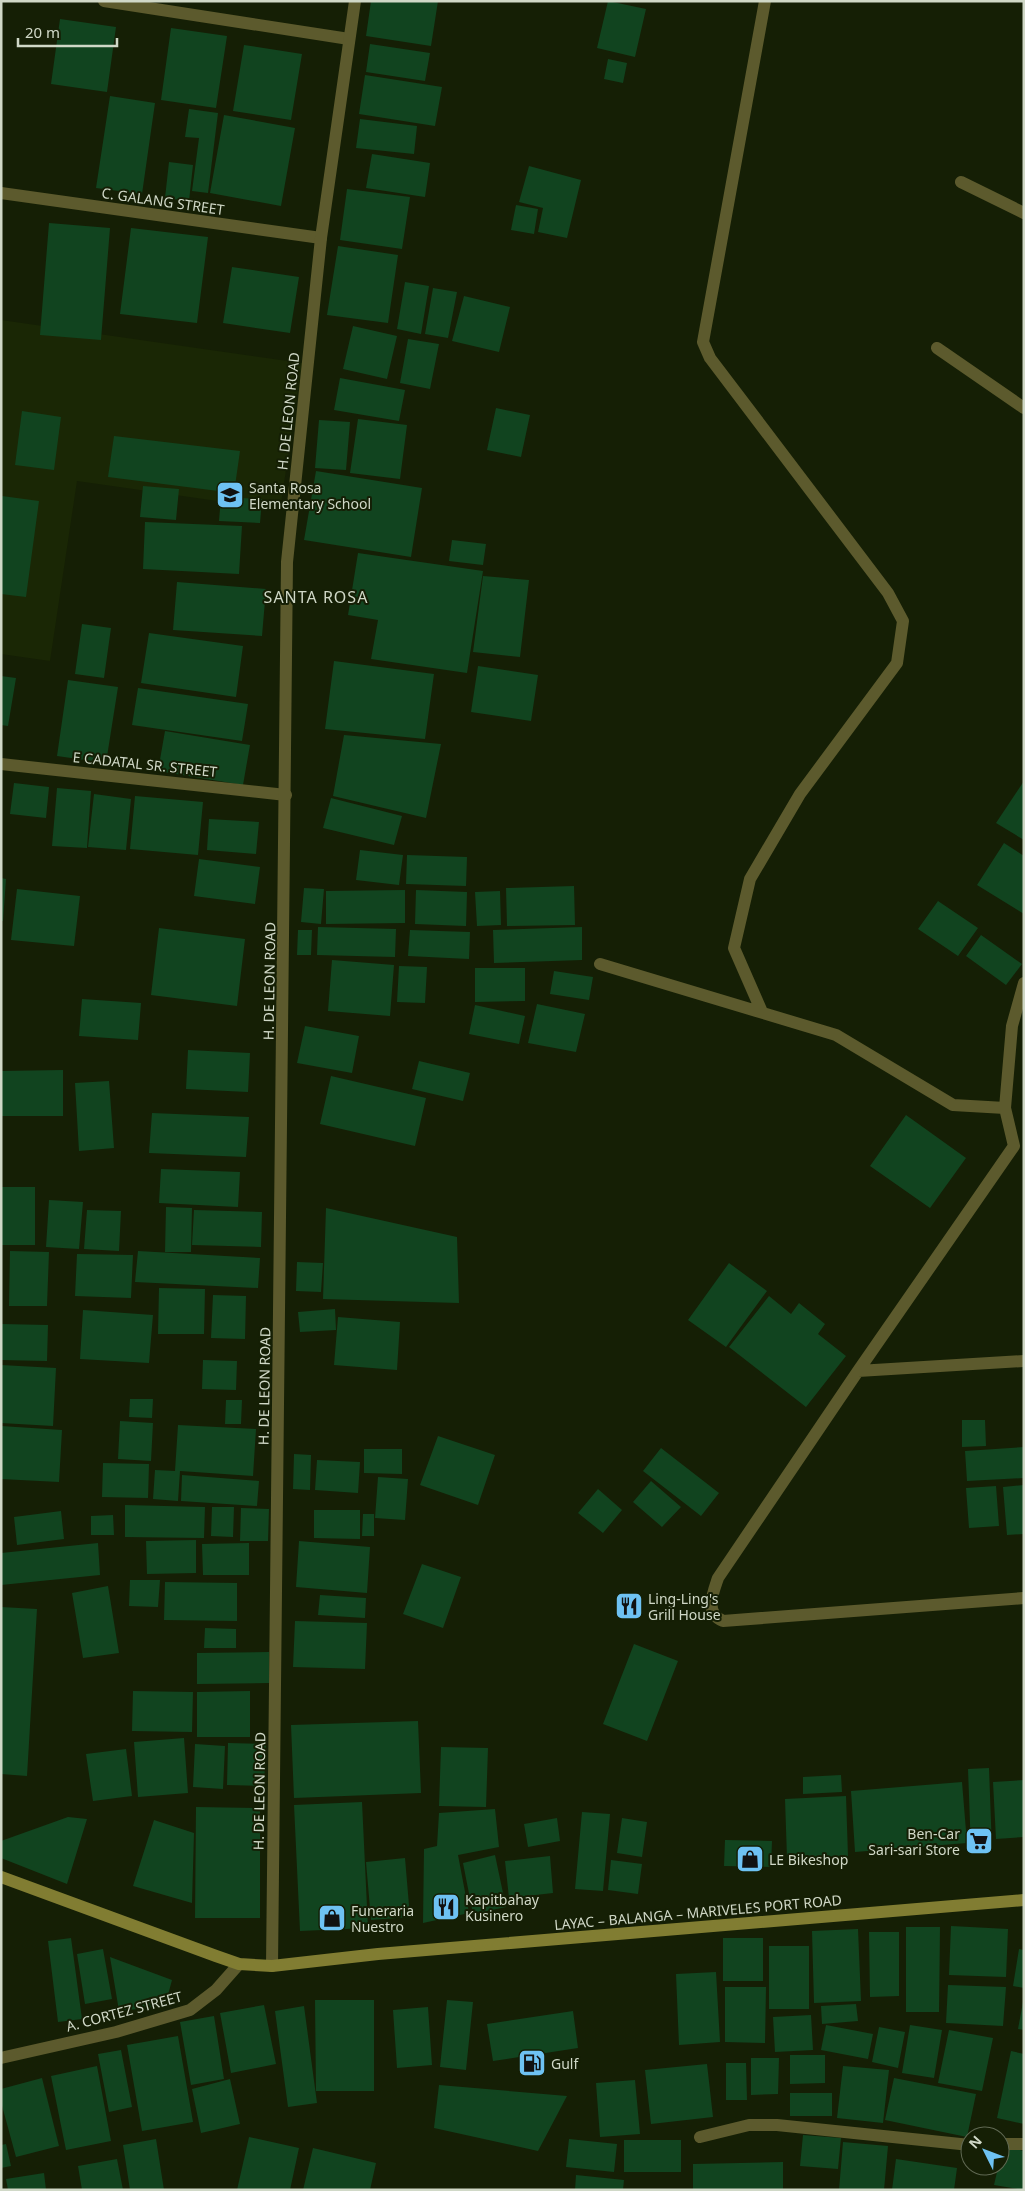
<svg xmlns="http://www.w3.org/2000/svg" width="1025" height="2191" font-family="'Noto Sans',sans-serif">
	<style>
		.built { fill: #1a2705 }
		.building { fill: #11441f }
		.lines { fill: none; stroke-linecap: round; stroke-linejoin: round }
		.minor { stroke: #5c5a2d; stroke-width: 12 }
		.tertiary { stroke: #5c5a2d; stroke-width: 12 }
		.secondary { stroke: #817d32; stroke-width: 12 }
		.labels { text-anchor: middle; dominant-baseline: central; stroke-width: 4; stroke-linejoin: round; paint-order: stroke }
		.street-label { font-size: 14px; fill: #d0d8c7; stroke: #151f05 }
		.poi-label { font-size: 14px; fill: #d0d8c7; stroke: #151f05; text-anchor: start }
		.quarter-label { font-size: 16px; letter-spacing: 1px; fill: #d0d8c7; stroke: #151f05 }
	</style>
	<rect width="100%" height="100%" fill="#151f05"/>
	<!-- built -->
	<path class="built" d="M1,320l301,43 -22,147 -203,-29 -27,180 -49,-7z"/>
	<!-- building -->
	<path class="building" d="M371,1h67l-7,45 -65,-10z
		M608,1l38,8 -11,48 -38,-9z
		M60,19l56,8 -9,65 -56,-8z
		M171,28l56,8 -11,72 -55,-8z
		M370,44l60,9 -5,28 -59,-9z
		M244,45l58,9 -11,66 -58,-9z
		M608,59l19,4 -4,20 -19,-4z
		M365,75l77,12 -7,39 -76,-12z
		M110,96l45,7 -13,91 -46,-6z
		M189,109l29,4 -10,80 -16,-2 7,-53 -14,-1z
		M224,115l71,13 -14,78 -71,-13z
		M360,119l57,7 -3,28 -58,-6z
		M372,154l58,9 -5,34 -59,-9z
		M169,162l24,3 -4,36 -24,-3z
		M529,166l52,14 -14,58 -29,-6 5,-24 -24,-6z
		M347,189l63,8 -8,52 -62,-9z
		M516,205l22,4 -4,25 -23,-4z
		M49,223l61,5 -9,112 -61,-5z
		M131,228l77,9 -11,86 -77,-9z
		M338,246l60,9 -10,68 -61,-8z
		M232,267l67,10 -9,56 -67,-10z
		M405,282l24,4 -8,48 -24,-5z
		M433,288l24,4 -9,46 -23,-4z
		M464,296l46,11 -11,45 -47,-11z
		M353,326l44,10 -10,43 -44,-10z
		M408,339l31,5 -9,45 -30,-6z
		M340,378l65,12 -6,31 -65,-11z
		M496,408l34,7 -9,42 -34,-7z
		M22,411l39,6 -7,53 -39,-5z
		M358,419l49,6 -7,54 -50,-6z
		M319,420l31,2 -4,48 -31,-2z
		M114,436l126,15 -6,42 -126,-16z
		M316,471l106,17 -11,69 -107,-17z
		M143,486l36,3 -3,31 -36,-3z
		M2,496l37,5 -13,96 -25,-3z
		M221,497l41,2 -2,24 -41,-2z
		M145,522l97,4 -3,48 -96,-5z
		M452,540l34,4 -3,21 -34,-4z
		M358,553l125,18 -16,102 -96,-14 7,-39 -30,-5z
		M483,576l46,4 -9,77 -47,-5z
		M177,582l89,7 -4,47 -89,-6z
		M82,624l29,4 -7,50 -29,-4z
		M149,633l94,13 -7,51 -95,-14z
		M334,661l100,13 -9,65 -100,-10z
		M478,666l60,9 -7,46 -60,-9z
		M1,676l15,2 -8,48 -7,-1z
		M68,680l50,7 -12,76 -49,-7z
		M138,688l110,16 -6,37 -110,-16z
		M165,731l85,14 -7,40 -85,-14z
		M344,735l97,9 -15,74 -93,-22z
		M1024,781v59l-28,-17z
		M14,783l35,4 -3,31 -36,-4z
		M57,788l34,3 -4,57 -35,-2z
		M94,794l37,5 -5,51 -38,-3z
		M135,796l68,6 -5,53 -68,-6z
		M331,798l71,18 -8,29 -71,-17z
		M209,819l50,3 -3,32 -49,-4z
		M1004,843l20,13v58l-47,-29z
		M360,850l43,5 -4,30 -43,-5z
		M407,855l60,2 -1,29 -60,-2z
		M199,859l61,8 -5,37 -61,-8z
		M1,878l5,1 -3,42h-2z
		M574,886l1,39 -68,1 -1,-38z
		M304,888l20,1 -3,35 -20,-2z
		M17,889l63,7 -6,50 -63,-6z
		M405,890v33l-79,1v-33z
		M416,890l51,2 -1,34 -51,-2z
		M500,891l1,34 -24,1 -2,-34z
		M938,901l40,27 -20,28 -40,-27z
		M318,927l78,2 -1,28 -78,-2z
		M582,927v33l-88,3 -1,-33z
		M159,928l86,11 -8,67 -86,-11z
		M298,930h14l-1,25h-14z
		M410,930l60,2 -1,27 -61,-3z
		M981,935l41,29 -16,21 -40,-29z
		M332,960l62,5 -4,51 -62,-5z
		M399,966l28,1 -2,36 -28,-1z
		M475,968h50v33l-50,1z
		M554,971l39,6 -4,23 -39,-6z
		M82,999l59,4 -3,37 -59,-4z
		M537,1004l48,10 -9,38 -48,-9z
		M475,1005l50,11 -6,28 -50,-10z
		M305,1026l54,10 -7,37 -55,-10z
		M188,1050l62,3 -2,39 -62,-3z
		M419,1061l51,12 -7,28 -51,-12z
		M63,1070v46h-62v-45z
		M331,1076l95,22 -11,48 -95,-22z
		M109,1081l5,67 -35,3 -4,-68z
		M152,1113l97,4 -3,40 -97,-4z
		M906,1115l60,43 -36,50 -60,-42z
		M161,1169l79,3 -2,35 -79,-4z
		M1,1187h34v58h-34z
		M49,1200l34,2 -4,47 -33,-2z
		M166,1207l26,1 -1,44h-26z
		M326,1208l131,29 2,66 -136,-4z
		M87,1210l34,1 -2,40 -35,-2z
		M194,1210l68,2 -1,35 -69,-2z
		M10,1251l39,1 -2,54h-38z
		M138,1251l122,7 -2,30 -123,-6z
		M77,1254l56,1 -2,43 -56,-2z
		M297,1262l26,1 -2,29 -25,-1z
		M729,1263l38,28 -41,56 -38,-27z
		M159,1288l46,1 -1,45h-46z
		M213,1295l33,1 -1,43 -34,-1z
		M769,1296l22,18 8,-11 26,21 -7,10 28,22 -40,51 -77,-60z
		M335,1309l1,21 -36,2 -2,-20z
		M83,1310l70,5 -4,48 -69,-4z
		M338,1317l62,5 -3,48 -63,-5z
		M1,1324l47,1 -1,36 -46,-1z
		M203,1360l34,1 -1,29 -34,-1z
		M1,1365l55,3 -3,58 -52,-3z
		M130,1399h23l-1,19 -23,-1z
		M226,1400h16l-1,24h-16z
		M962,1420h23l1,26 -24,1z
		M120,1421l33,2 -2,38 -33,-2z
		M178,1425l78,4 -3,47 -73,-5 -2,30 -25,-2 2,-29 20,1z
		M1,1426l61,4 -3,52 -58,-3z
		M438,1436l57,19 -17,50 -58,-20z
		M1024,1447v31l-57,3 -2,-30z
		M661,1448l58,45 -18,23 -58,-45z
		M364,1449h38v25l-38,-1z
		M294,1454l17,1 -1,35 -17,-1z
		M317,1460l43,2 -2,31 -43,-3z
		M103,1463l46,1 -1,34 -46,-1z
		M182,1475l77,6 -2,25 -76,-5z
		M378,1477l30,2 -3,41 -30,-2z
		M651,1481l30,26 -19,20 -29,-25z
		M1024,1485v49l-17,1 -4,-48z
		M996,1486l3,40 -30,2 -3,-40z
		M598,1489l24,21 -19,23 -25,-20z
		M125,1505l80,2 -1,31 -79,-1z
		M212,1507h22l-1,30 -22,-1z
		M241,1508l28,1 -1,32h-28z
		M314,1510h46v29l-46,-1z
		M61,1511l3,28 -47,6 -3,-28z
		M363,1514h11v22h-12z
		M113,1515l1,20h-23v-19z
		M196,1540v33l-49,1 -1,-33z
		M299,1541l71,6 -3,46 -71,-6z
		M98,1543l2,32 -99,10v-32z
		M249,1543v32h-46l-1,-31z
		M422,1564l39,13 -18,51 -40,-14z
		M130,1580h30l-2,27 -29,-1z
		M165,1582l72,1v38l-73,-1z
		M108,1586l11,67 -36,5 -11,-65z
		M320,1595l46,3 -1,20 -47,-3z
		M1,1607l36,2 -10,167 -26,-2z
		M295,1621l72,2 -2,46 -72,-2z
		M205,1628l31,1v19h-32z
		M634,1644l44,17 -31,80 -44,-17z
		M269,1652v31l-72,1v-31z
		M133,1691l60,1 -1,40 -60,-1z
		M250,1691v46h-53v-45z
		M418,1721l3,72 -127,5 -3,-73z
		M184,1738l4,55 -50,4 -4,-55z
		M228,1743l38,1 -2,42 -37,-1z
		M195,1744l30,2 -2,43 -30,-2z
		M441,1747l47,1 -2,59 -47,-1z
		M126,1749l6,47 -39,5 -7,-47z
		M989,1768l3,81 -21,1 -3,-81z
		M841,1775l1,17 -39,2v-17z
		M1024,1780v57l-28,2 -3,-57z
		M962,1782l5,61 -112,9 -4,-61z
		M846,1796l2,60 -61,2 -2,-59z
		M362,1802l6,126 -68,3 -6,-126z
		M196,1807l64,1v110h-65z
		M495,1809l4,38 -41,8 11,58 -46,10 1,-74 13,-3 2,-33z
		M582,1812l28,2 -7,77 -28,-2z
		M68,1817l19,2 -20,65 -66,-26v-17z
		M557,1818l3,23 -32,6 -4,-23z
		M622,1818l25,4 -5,35 -25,-4z
		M154,1820l40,13 -2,70 -59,-17z
		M725,1840l47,1 -1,26 -47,-1z
		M495,1855l11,52 -33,7 -10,-51z
		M550,1856l3,37 -44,5 -4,-37z
		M405,1858l5,59 -39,3 -5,-58z
		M611,1860l31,4 -4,30 -30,-4z
		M951,1926l57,3 -2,48 -57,-2z
		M906,1927h34l-1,85h-33z
		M858,1929l3,72 -47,2 -2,-72z
		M869,1932h30v64l-29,1z
		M71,1938l11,81 -24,3 -10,-81z
		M723,1938h40v43h-40z
		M769,1946h40v63h-40z
		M103,1949l9,50 -27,5 -8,-50z
		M1019,1949l5,1v38l-11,-2z
		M110,1957l62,23 -7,26 -46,5z
		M716,1972l4,70 -41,3 -3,-71z
		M948,1985l58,2 -3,39 -57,-3z
		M725,1987h41l-1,56 -40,-1z
		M315,2000h59v91h-58z
		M447,2000l26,2 -7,68 -26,-3z
		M1023,2002h1v28l-6,-1z
		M856,2004l2,17 -36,3 -1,-18z
		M264,2005l12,59 -45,9 -11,-60z
		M304,2006l13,97 -29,4 -13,-96z
		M428,2007l4,58 -35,3 -4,-58z
		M573,2011l5,37 -85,13 -6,-37z
		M811,2015l2,35 -38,2 -2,-35z
		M214,2016l10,63 -33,6 -11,-63z
		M826,2025l47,9 -5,25 -47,-9z
		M910,2025l32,5 -8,48 -32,-5z
		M879,2027l26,5 -7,36 -26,-6z
		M949,2030l44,8 -11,53 -44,-8z
		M178,2036l15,86 -51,9 -15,-86z
		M121,2050l11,57 -23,5 -11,-58z
		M1011,2051l13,3v70l-27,-6z
		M790,2055h35v28l-35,1z
		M751,2058h28l-1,36 -27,1z
		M726,2063h20l1,37h-21z
		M707,2064l6,53 -62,7 -6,-54z
		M97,2066l14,75 -45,9 -15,-74z
		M843,2066l46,4 -6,53 -46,-5z
		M42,2078l17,68 -43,11 -15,-55v-13z
		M894,2078l82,16 -9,43 -82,-17z
		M230,2079l10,45 -39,9 -9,-44z
		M635,2080l5,54 -40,3 -4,-54z
		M439,2085l128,11 -29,55 -104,-23z
		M790,2093h42v23h-42z
		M803,2135l38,3 -3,31 -38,-3z
		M249,2137l50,11 -9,42h-53z
		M156,2139l8,51h-34l-7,-45z
		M569,2139l48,5 -3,28 -48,-5z
		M624,2140h57v32h-57z
		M843,2142l45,4 -4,44h-45z
		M6,2144l5,22 -10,2v-23z
		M1003,2146l21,5v39l-30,-5z
		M313,2148l63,15 -6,27h-67z
		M117,2159l6,31h-41l-4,-24z
		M896,2159l61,9 -3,22h-62z
		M783,2162v28h-90v-26z
		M44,2173l2,17h-38l-2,-11z
		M576,2175l48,5 -1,10h-48z"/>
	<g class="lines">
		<!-- minor -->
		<path class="minor" d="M104,1l245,38
			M961,182l63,31
			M1,193l320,45
			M937,348l87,60
			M1,764l285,31
			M600,964l236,71 117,70 52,3
			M1024,983l-12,43 -7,82 9,38 -156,225 -140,207c-5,15 -14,35 5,43l301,-23
			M762,1012l-28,-64 16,-69 50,-85 97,-131 6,-42 -15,-28 -178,-235 -7,-16 62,-341
			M858,1371l166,-10
			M1,2058l115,-26 74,-22 26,-20 23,-26
			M700,2137l49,-12h28l193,20
			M1000,2144h24"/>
		<!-- tertiary -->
		<path class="tertiary" d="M272,1966l15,-1404 34,-324 34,-237"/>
		<!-- secondary -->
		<path class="secondary" d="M1,1877l215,79 23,8 33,2 106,-12 646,-54"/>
	</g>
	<!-- icons -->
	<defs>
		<g id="school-square" transform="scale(1.4375)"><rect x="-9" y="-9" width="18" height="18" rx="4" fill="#6ec2f3" stroke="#151f05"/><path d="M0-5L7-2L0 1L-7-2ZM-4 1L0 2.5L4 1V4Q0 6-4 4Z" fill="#111"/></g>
		<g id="restaurant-square" transform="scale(1.4375)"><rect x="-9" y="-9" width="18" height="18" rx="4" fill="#6ec2f3" stroke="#151f05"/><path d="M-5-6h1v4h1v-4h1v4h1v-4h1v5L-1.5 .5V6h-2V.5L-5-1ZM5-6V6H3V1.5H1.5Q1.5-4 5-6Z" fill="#111"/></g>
		<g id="supermarket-square" transform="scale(1.4375)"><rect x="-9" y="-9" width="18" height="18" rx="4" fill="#6ec2f3" stroke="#151f05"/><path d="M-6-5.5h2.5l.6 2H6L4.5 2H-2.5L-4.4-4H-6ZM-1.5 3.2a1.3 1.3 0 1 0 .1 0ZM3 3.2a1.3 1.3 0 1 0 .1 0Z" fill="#111"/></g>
		<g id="shop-square" transform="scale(1.4375)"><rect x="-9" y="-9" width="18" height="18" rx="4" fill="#6ec2f3" stroke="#151f05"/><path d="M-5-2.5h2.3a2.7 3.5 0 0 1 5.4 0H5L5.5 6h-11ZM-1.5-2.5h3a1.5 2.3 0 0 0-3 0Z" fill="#111"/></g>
		<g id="fuel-square" transform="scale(1.4375)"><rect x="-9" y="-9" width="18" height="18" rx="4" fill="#6ec2f3" stroke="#151f05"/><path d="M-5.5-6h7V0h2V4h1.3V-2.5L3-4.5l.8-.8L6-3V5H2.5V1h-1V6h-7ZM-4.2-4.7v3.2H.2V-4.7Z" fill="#111"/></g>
	</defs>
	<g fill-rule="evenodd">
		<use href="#school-square" x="230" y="495"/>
		<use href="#restaurant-square" x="629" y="1606"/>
		<use href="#supermarket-square" x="979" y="1841"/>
		<use href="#shop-square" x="750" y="1859"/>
		<use href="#restaurant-square" x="446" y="1907"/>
		<use href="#shop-square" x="332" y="1918"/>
		<use href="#fuel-square" x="532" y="2063"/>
	</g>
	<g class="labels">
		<!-- street labels -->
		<g class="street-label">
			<text transform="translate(163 201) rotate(8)">C. GALANG STREET</text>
			<text transform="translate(288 411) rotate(-84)">H. DE LEON ROAD</text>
			<text transform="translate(145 764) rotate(6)">E CADATAL SR. STREET</text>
			<text transform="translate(269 981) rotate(-89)">H. DE LEON ROAD</text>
			<text transform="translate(264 1386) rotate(-89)">H. DE LEON ROAD</text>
			<text transform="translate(259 1791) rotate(-89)">H. DE LEON ROAD</text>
			<text transform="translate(698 1912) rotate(-5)">LAYAC – BALANGA – MARIVELES PORT ROAD</text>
			<text transform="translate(124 2011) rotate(-15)">A. CORTEZ STREET</text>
		</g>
		<!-- poi labels -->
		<g class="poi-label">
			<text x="249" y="487">Santa Rosa<tspan x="249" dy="16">Elementary School</tspan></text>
			<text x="648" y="1598">Ling-Ling's<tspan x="648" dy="16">Grill House</tspan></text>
			<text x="960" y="1833" text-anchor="end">Ben-Car<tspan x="960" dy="16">Sari-sari Store</tspan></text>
			<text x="769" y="1859">LE Bikeshop</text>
			<text x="465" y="1899">Kapitbahay<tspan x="465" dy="16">Kusinero</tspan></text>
			<text x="351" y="1910">Funeraria<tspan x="351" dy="16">Nuestro</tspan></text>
			<text x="551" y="2063">Gulf</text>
		</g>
		<!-- quarter labels -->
		<g class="quarter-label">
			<text x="316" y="597">SANTA ROSA</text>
		</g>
	</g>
	<!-- border -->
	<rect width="1025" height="2191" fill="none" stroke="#d0d8c7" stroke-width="5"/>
	<!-- north arrow -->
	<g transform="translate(985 2151) rotate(312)"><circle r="24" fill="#151f05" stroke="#606953"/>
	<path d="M0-4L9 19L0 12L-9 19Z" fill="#6ec2f3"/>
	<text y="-8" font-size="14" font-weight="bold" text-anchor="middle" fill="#d0d8c7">N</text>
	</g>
	<!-- scale -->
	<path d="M18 38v8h99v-8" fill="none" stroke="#d0d8c7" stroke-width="2.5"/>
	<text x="25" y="38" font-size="15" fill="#d0d8c7" stroke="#151f05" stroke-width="4" paint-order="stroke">20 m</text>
</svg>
